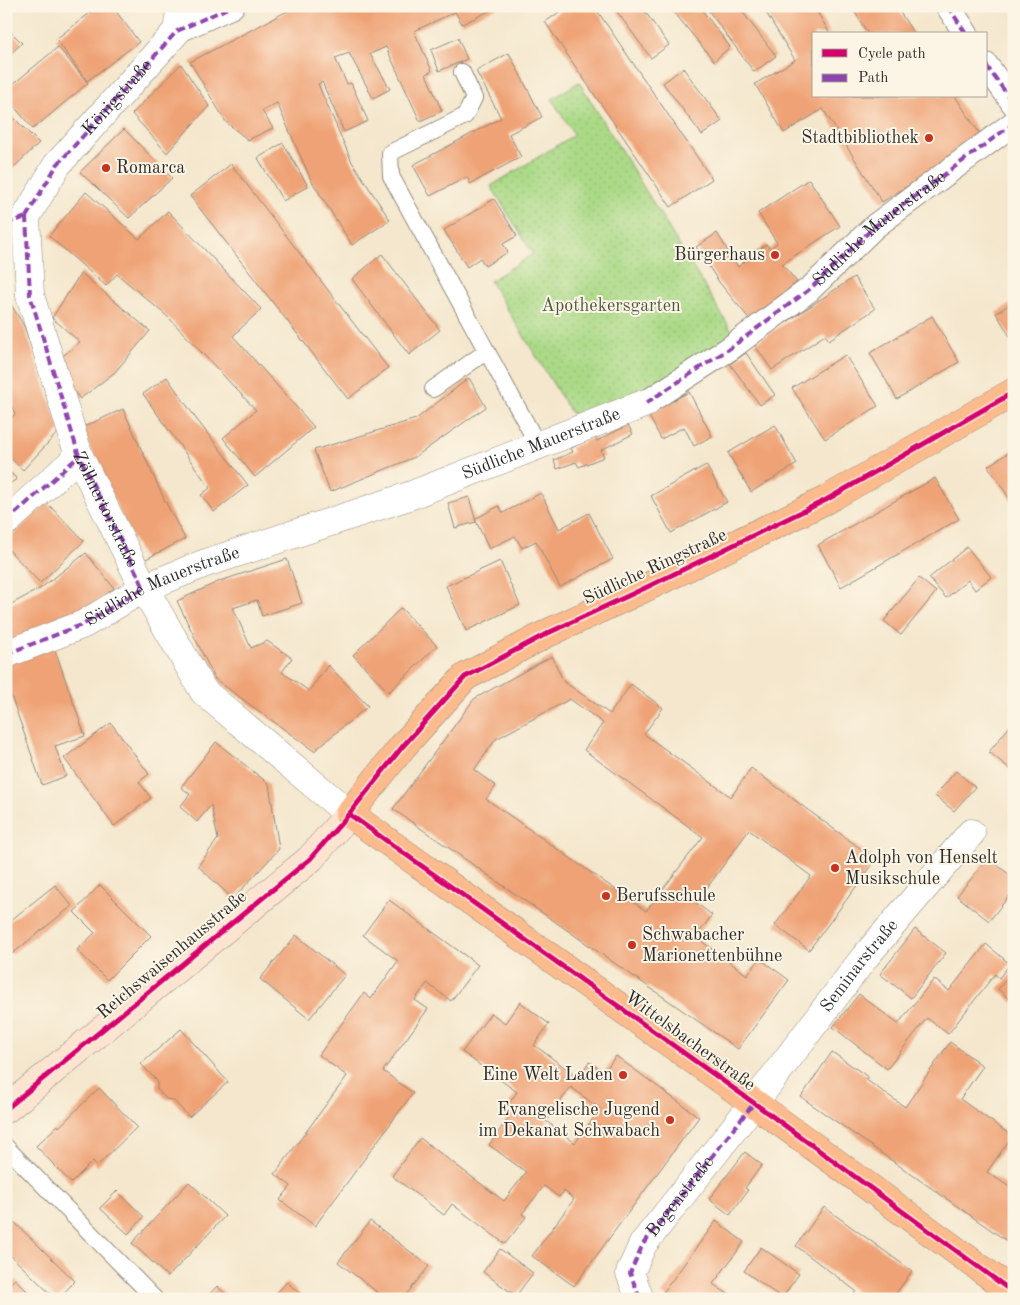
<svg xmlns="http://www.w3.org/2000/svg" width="1020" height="1305" font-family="'Old Standard TT',serif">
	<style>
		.park { fill: url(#park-dots); stroke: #6b8259 }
		.building { fill: #efa275; fill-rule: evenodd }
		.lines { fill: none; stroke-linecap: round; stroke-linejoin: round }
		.service-casing { stroke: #90897c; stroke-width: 18 }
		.pedestrian-casing { stroke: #90897c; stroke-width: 26 }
		.minor-casing { stroke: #90897c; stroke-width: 29 }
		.secondary-casing { stroke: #90897c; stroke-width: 29 }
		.primary-casing { stroke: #90897c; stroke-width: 29 }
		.service { stroke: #fff; stroke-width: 16 }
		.pedestrian { stroke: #fff; stroke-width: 24 }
		.minor { stroke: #fff; stroke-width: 28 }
		.secondary { stroke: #fde4d1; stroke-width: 28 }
		.primary { stroke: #fbbb8d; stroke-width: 28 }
		.quiet { stroke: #8e44ad; stroke-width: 4; stroke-dasharray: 8 4; stroke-linecap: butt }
		.cycleway-casing { stroke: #fcf5e5; stroke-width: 8 }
		.cycleway { stroke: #d6006c; stroke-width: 5 }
		.poi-dot { fill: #c8321e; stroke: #fcf5e5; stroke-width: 2 }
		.labels { text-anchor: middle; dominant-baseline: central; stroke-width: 4; stroke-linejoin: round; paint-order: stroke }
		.street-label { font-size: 18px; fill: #2b2b2b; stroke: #fcf5e5 }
		.poi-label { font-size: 18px; fill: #2b2b2b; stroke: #fcf5e5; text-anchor: end }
		.park-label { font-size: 18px; fill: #4b5742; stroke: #fcf5e5 }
	</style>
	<defs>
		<pattern id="park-dots" width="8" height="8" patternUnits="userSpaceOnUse" patternTransform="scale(1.25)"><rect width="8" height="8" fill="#abda87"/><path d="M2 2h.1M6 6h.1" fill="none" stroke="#93bb75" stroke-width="1.8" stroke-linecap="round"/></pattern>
	</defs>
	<rect width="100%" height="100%" fill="#fcf5e5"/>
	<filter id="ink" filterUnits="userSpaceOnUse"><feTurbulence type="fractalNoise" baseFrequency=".02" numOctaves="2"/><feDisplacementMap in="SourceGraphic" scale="10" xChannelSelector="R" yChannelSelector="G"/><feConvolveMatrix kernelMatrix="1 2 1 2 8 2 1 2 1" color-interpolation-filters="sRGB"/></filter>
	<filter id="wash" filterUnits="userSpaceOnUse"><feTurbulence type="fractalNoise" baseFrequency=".0096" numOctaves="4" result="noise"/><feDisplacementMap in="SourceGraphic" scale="20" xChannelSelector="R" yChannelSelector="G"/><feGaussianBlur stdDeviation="1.12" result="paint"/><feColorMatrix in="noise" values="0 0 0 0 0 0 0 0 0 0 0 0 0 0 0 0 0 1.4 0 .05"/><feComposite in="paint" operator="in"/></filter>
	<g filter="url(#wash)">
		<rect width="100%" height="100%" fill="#f4e7cd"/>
		<!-- park -->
		<path class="park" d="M579,82l156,254 -74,51 -70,34 -20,-8 -81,-132 43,-27 -42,-68 83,-51 -22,-36z"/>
		<g id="blocks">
			<!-- building -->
			<path class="building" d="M99,6h13l27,36 -52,39 -31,-42z
				M297,6h203l-38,18 -7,-12 -41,19 18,40 -6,3 16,37 -22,10 -34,-74 -16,7 20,35 -17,9 -24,-45 -14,5 12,26 4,-1 17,38 -24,11 -22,-50 -4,2 34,78 38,58 -38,25 -41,-65 -34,-77 -15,8 11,17 -25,12 -22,-18 -36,-60z
				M568,6h26l118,173 -41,28 -126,-185z
				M619,6h22l28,39 -18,13 -36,-49z
				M669,6h30l31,41 -16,14z
				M705,6h33l38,50 -22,16z
				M762,6h52l16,28h-16v62h141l28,43 -101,63 -59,-93 -39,24 -29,-49 40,-24z
				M851,6h45l18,28h-46z
				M6,27l16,16 -16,15z
				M458,38l9,21 -28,12 -8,-21z
				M58,47l30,36 -55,46 -27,-32v-7z
				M509,53l33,64 -33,17 12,23 -51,27 -3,-7 -37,19 -17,-31 88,-47 -25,-47z
				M181,64l28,42 -42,47 -35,-39z
				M683,68l39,53 -20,14 -39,-52z
				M6,110l33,33 -33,32z
				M124,129l48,49 -43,40 -49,-46z
				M283,143l25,43 -25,15 -25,-43z
				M231,164l157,204 -40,31 -158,-203z
				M809,179l31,47 -58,38 15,18 -46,39 -32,-39 -23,-35 21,-14 21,34 28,-23 4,5 7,-6 -19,-30z
				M86,192l53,47 29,-28 93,98 -28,27 81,91 -59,50 -32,-39 33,-28 -88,-93 -51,-43 -11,12 -57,-50z
				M494,199l23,37 -14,8 5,8 -23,14 -5,-8 -13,9 -23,-37z
				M382,254l58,76 -31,25 -57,-76z
				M81,273l69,58 -35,41 -35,27 -27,-35 27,-22 -28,-24z
				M854,277l21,32 -46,31 -4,-5 -53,35 -18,-26z
				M6,296l18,30 36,104 -37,40 -17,-16v-30l9,-10 -9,-20z
				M1014,302v41l-18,-30z
				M932,316l27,46 -62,37 -27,-46z
				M746,353l29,42 -15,10 -30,-41z
				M845,355l33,51 -53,33 -33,-51z
				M167,377l30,43 51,65 -34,27 -13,-17 9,-7 -67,-94z
				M469,378l17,29 -71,50 -85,35 -16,-42 102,-31z
				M689,392l23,44 -18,10 -10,-19 -23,12 -13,-25z
				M123,409l41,90 21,40 -41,21 -21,-40 -42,-92z
				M628,425l5,9 -32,16 3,7 -25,10 -3,-5 -19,7 -3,-9 19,-8 -2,-4 24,-11 2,4z
				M775,425l22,39 -46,28 -23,-39z
				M1014,449v56l-26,-39z
				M706,465l21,37 -56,31 -20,-37z
				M6,468l11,11 -11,7z
				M935,478l24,41 -118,68 -23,-42z
				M541,493l18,36 30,-16 24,46 -53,28 -24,-46 -14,7 -7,-12 -26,13 -14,-30 24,-13 4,7z
				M469,497l7,25 -21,6 -7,-25z
				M47,503l37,38 -44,42 -34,-36v-6z
				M967,547l24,30 -16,13 -7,-10 -22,18 -17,-20z
				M86,553l28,35 -45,35 -63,25v-41l35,-19z
				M287,559l15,44 -40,13 -5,-16 -24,8 18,40 16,-7 25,17 -10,14 27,19 19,-26 40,41 -54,45 -99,-72 -38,-78 43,-20z
				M500,561l20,44 -54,26 -20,-45z
				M919,578l17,14 -35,43 -17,-14z
				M401,608l36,38 -48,46 -36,-37z
				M54,647l31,89 -30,10 11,30 -24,9 -36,-104v-18z
				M552,656l11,25 47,33 21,-30 32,24 -19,26 87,63 20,-29 125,92 -67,90 -34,-25 36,-49 -62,-46 -53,73 16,12 -16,22 51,38 13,-16 29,21 -51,69 -345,-240 81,-110zM570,699l33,24 -19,27 119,87 -57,74 -160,-112 10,-13 -22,-16 22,-31z
				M1014,721v51l-25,-20z
				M111,723l38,51 -10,8 12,16 -37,28 -50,-68z
				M216,742l53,42 10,65 -46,50 -35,-33 20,-27 -7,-34 -14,17 -17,-15 10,-13 -9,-7z
				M956,771l19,16 -21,24 -19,-15z
				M988,858l26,20v12l-25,31 -32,-25z
				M55,885l17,21 -60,48 -6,-7v-23z
				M100,885l51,51 -44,44 -30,-30 18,-17 -21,-21z
				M389,900l89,65 -27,36 -24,-18 -12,17 13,9 -45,62 30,22 -98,133 -35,-26 11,-14 -16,-12 72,-98 -28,-21 45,-62 7,6 27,-38 -35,-26z
				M915,929l31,24 -35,45 -31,-24z
				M296,935l49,40 -36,44 -49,-40z
				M986,944l24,20 -11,14 -4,-4 -47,60 -21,-16 -40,51 -54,-42 26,-33 39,30 36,-45 15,12z
				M1014,971v32l-16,-14z
				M520,1002l29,22 -15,21 44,32 11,-15 15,10 12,-16 83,61 -125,169 -42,-30 42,-57 -10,-8 -5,6 -15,-11 -22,28 4,3 -21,27 -53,-40 -8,11 -52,-39 28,-38 84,63 22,-29 -37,-27 20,-28 -6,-5 14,-20 -55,-40 29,-39 14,10zM571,1087l29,22 -25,34 -29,-22z
				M181,1029l47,53 -39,35 -16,-17 -7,-1 -9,-10v-8l-16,-17z
				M950,1042l33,24 -23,33 52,37 -25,36 27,18v56l-213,-149 31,-45 36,25 -3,2 40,28z
				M99,1088l38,39 -40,39 -4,-5 -22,22 -35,-37 22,-21 1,2z
				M745,1152l17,13 -17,23 3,2 -18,25 -21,-16z
				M189,1182l36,34 -57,61 -36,-34z
				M117,1191l27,26 -16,17 -28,-26z
				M824,1207l88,64 -20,28h-39l-1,-2 4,-6 -60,-45z
				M11,1219l64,62 -17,18h-2l-50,-48v-27z
				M370,1221l59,45 -26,33h-17l-48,-37z
				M716,1221l28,21 -31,42 15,10 -4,5h-55l-7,-5z
				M761,1247l38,27 -17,24 -38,-27z
				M500,1249l33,24 -17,23 -33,-24z
				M15,1279l20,20h-29v-11z
				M287,1282l18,17h-34z
				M217,1286l14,13h-26z"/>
		</g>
	</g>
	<g filter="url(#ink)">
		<use href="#blocks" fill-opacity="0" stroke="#90897c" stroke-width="1"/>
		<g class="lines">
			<!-- service casing -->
			<g class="service-casing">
				<path id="service" d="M462,72l12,26 -9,18 -75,37 1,23 147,269
					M433,389l54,-38
					M6,1147l149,152"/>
			</g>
			<!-- pedestrian casing -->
			<g class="pedestrian-casing">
				<g id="pedestrian">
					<path d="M948,6l18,28"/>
					<path d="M177,31l55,-25"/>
					<path d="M986,65l28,39"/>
					<path id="s1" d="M646,403l83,-54 81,-60 65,-63 139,-103"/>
				</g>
			</g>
			<!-- minor casing -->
			<g class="minor-casing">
				<g id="minor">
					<path id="s2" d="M26,217l4,78 49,161 65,132 60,104 145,122"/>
					<path id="s3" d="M26,217l31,-52 120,-134 4,-25"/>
					<path d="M6,519l2,1 71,-64"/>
					<path id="s4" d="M6,654l78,-30 60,-36 59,-24 206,-68 237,-93"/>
					<path id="s5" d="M640,1299l-10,-26 13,-29 111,-141 110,-145 107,-125"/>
				</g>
			</g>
			<!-- secondary casing -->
			<g class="secondary-casing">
				<path id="secondary" d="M6,1109l304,-250 39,-45"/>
			</g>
			<!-- primary casing -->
			<g class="primary-casing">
				<path id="primary" d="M1014,392l-188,108 -181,88 -97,45 -83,44 -62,69 -54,68 405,289 260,190"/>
			</g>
			<!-- service -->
			<use href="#service" class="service"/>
			<!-- pedestrian -->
			<use href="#pedestrian" class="pedestrian"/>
			<!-- minor -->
			<use href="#minor" class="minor"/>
			<!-- secondary -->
			<use href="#secondary" class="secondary"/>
			<!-- primary -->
			<use href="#primary" class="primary"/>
			<!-- quiet -->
			<path class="quiet" d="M948,6l18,28
				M986,65l28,39
				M26,217l31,-52 120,-134 55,-25
				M6,224l20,-7
				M646,403l83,-54 81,-60 65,-63 139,-103
				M6,519l2,1 71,-64
				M6,654l78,-30 60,-36 -65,-132 -49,-161 -4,-78
				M640,1299l-10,-26 13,-29 111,-141"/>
			<!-- cycleway casing -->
			<g class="cycleway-casing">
				<path id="cycleway" d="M349,814l405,289 260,190
					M6,1109l304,-250 39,-45 54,-68 62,-69 83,-44 97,-45 181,-88 188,-108"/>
			</g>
			<!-- cycleway -->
			<use href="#cycleway" class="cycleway"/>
		</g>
	</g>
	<!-- markers -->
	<g class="poi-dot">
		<circle cx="929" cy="138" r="5"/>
		<circle cx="106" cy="168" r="5"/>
		<circle cx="775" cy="255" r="5"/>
		<circle cx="835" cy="868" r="5"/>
		<circle cx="606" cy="896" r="5"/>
		<circle cx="632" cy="945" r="5"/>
		<circle cx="623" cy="1075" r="5"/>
		<circle cx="670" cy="1120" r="5"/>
	</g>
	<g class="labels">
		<!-- street labels -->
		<g class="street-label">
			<text stroke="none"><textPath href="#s3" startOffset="151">Königstraße</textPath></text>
			<text stroke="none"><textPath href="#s1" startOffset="292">Südliche Mauerstraße</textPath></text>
			<text stroke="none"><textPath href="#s4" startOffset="576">Südliche Mauerstraße</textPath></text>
			<text stroke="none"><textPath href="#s2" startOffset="306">Zöllnertorstraße</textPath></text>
			<text transform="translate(655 567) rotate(-25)">Südliche Ringstraße</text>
			<text stroke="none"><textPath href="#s4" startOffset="171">Südliche Mauerstraße</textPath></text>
			<text transform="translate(172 955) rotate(-40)">Reichswaisenhausstraße</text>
			<text stroke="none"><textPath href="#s5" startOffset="412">Seminarstraße</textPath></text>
			<text transform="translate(690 1041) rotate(36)">Wittelsbacherstraße</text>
			<text stroke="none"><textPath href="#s5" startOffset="120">Bogenstraße</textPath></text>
		</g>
		<!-- poi labels -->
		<g class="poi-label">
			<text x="919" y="138">Stadtbibliothek</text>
			<text x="116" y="168" text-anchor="start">Romarca</text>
			<text x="765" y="255">Bürgerhaus</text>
			<text x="845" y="858" text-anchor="start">Adolph von Henselt<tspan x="845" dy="21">Musikschule</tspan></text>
			<text x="616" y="896" text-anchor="start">Berufsschule</text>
			<text x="642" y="935" text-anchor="start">Schwabacher<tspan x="642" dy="21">Marionettenbühne</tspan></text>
			<text x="613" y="1075">Eine Welt Laden</text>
			<text x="660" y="1110">Evangelische Jugend<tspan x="660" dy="21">im Dekanat Schwabach</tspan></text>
		</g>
		<!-- park labels -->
		<g class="park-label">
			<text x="611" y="306">Apothekersgarten</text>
		</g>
	</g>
	<!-- margin -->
	<rect width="1020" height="1305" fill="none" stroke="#fcf5e5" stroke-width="25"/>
	<!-- legend -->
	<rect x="812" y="32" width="175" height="65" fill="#fcf5e5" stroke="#a8a49b"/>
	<rect x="822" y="49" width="25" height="8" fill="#d6006c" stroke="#a8a49b"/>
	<text x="858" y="58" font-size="15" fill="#2b2b2b">Cycle path</text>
	<rect x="822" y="74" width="25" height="8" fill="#8e44ad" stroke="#a8a49b"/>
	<text x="858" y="82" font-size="15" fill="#2b2b2b">Path</text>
</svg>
